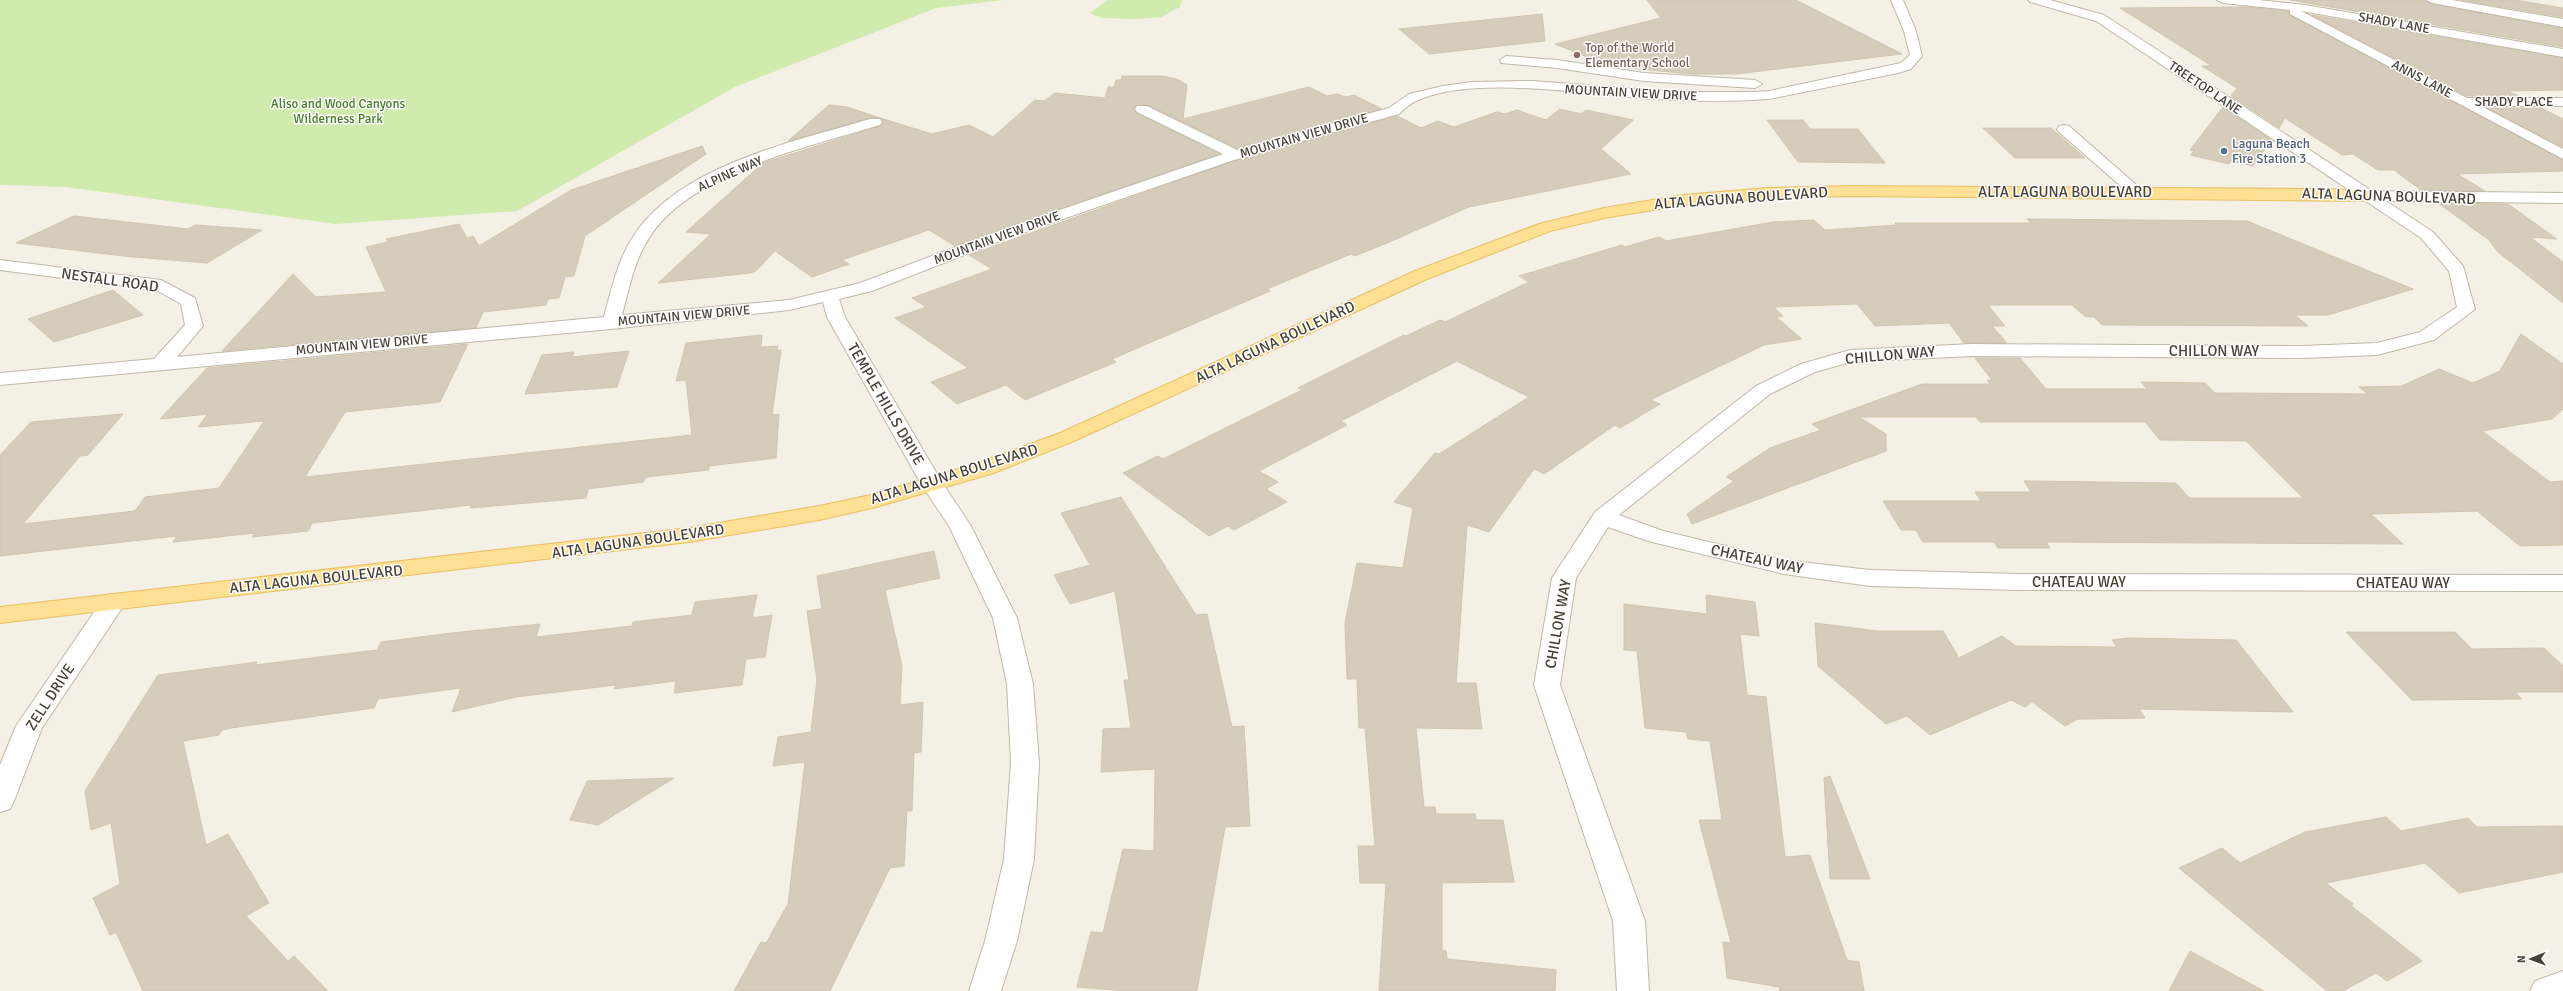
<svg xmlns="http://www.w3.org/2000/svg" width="2563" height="991" font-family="Signika,sans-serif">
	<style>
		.green { fill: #cfebad }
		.building { fill: #d6ccbb; stroke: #d2c4ae }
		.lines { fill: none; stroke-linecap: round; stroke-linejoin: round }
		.minor-casing { stroke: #c0b8a8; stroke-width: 2 }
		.major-casing { stroke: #eac05e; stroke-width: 2 }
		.minor { fill: #fff; fill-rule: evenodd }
		.major { fill: #ffe094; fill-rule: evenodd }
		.education-dot { fill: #8d6e63; stroke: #fff; stroke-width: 1.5 }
		.service-dot { fill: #5c6f8a; stroke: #fff; stroke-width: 1.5 }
		.labels { text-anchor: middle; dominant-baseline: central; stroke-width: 3; stroke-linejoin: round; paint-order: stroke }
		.far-street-label { font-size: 13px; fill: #474035; stroke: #fff }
		.far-education-label { font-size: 13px; fill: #785e54; stroke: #fff; text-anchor: start }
		.far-park-label { font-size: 13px; fill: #467d25; stroke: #fff }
		.far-service-label { font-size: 13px; fill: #4e5e75; stroke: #fff; text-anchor: start }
		.street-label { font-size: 15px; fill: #474035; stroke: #fff }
	</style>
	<rect width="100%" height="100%" fill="#f4f0e6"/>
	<!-- green -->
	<path class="green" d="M0,0h1004l-68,8 -201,79 -218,124 -181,13 -270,-37 -66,-2z
		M1108,0h74l-2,7 -19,10 -25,2 -34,-1 -12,-5z"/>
	<!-- building -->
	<path class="building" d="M1647,0h149l106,54 -166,20h-45l-82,-8 -54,-22 106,-26z
		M2290,0h135l7,4 131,24v19z
		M2461,0h54l48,8v9z
		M2247,7l41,4 1,4 274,145v11l-106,3 28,17 -64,-1 -27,-20h-16l-25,-16 -11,1 -57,-37 -6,10 -48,-32 6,-8 -35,-22h10l-92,-58z
		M1542,14l3,27 -116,13 -30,-25z
		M2312,15l251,43v32l-56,1 12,5h-52z
		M1122,76h40l15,3 10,6 -4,34 126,-32 18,9 10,-2 8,3 9,-2 28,14 -145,39 -89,-43 -11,-1 -3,4 2,5 83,41 -264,92 -26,-16 -87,30 7,4 -37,13 -37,-26 -19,20 -6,2 -92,10 53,-49 -25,-2 77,-69 117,-37 3,-5 -3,-3 52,16 37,-9 24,12 42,-37 9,1 11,-8 50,5 3,-11h6l2,-7h5z
		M829,105l18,2 33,11h-10l-82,23z
		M2223,107l48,33 -18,26 -22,-5 -2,3 -39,-9 4,-4 -4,-1z
		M2487,108h54l22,11v28z
		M1560,109l21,5 5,-4 47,10 -32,29 30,25 -162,33 -82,36 -32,13 -4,-2 -84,35 3,2 -158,68 4,3 -91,38 -19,-15 -49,19 -26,-22 37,-14 -73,-50 31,-11 -14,-9 80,-29 -23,-14 265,-94 163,-45 24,12 17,-7 16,6 43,-15 8,2 12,-4 29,10z
		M1767,120h36l7,9h48l27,34 -87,-1z
		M1983,128h68l34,30h-70z
		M702,146l4,8 -121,82 -11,40 -9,1 -6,21 -11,1 -2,6 -63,7 -7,16 -254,23 71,-77 23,23 70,-5 -20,-45 22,-5 -2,-3 73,-15 8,14 6,-2 6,10 92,-56z
		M2438,203l70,1 49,35 -27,-2 33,25v41l-65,-51 -9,-12z
		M74,216l114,13 8,-4 66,5 -55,33 -84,-7 -107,-13z
		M2027,219l220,2 166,68 -85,26h-33l13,11 -206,-1 -8,-8h-8l-14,-12h-84l17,21h-13l15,17h-43l-15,-20 -74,3 -18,-22 -83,3 9,9 -7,1 26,22 -38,6 -114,55 10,4 -40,24 -5,-3 -71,49 -10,-5 -45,63 -22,-7 -11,158h20l6,46 -66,-1 8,79h11l1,7h39l1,6h27l11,62 -72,1v67l4,1 1,8 109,11 -1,21h-176l7,-108h-26l-2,-37h17l-10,-118h-6l-2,-49h-10l-2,-56 12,-60 46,5 10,-60 -19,-6 41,-49 4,1 90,-57 -72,-36 -116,60 6,4 -88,46 19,11 -12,7 21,13 -53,28 -6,-4 -19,10 -86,-63 35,-17 5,3 139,-69 -4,-2 106,-53 2,1 34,-16 5,2 84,-40 -10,-6 103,-31 3,2 34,-10 7,4 107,-19 41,-2 11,10 72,-5 -2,-2h136z
		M113,290l30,25 -89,27 -26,-23z
		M2521,334l42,30v45l-11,10 -70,12 68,51 13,-1v64l-43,1 -43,-35 -106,3 32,30 -357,-2 4,6h-52l-4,-6h-71l-7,-12h-15l-18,-29h98l-6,-9h56l-7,-11 152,2 13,15h114l-57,-57 -86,-1 -15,-18h-165l-4,-5h-117l27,17v17l-194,73 -5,-10 47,-33 -8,-4 44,-29 51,-18 -9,-6 110,-40h68l-3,-4h5l-17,-22h45l26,31h101l-6,-7 64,1 10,10 153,1 -9,-7 43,-1 37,-17 34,14 27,-12z
		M762,335l-1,12 17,-1 -1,5 4,-1 -9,65 7,-1 -3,44 -67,8v4l-63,7 -3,5 -55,7 -2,9 -116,10 2,-3 -160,18 -4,8 -56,6 3,-4 -82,9 4,-6 -177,20v-101l31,-33 92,-8 -35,41 -8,1 -57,68 112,-13 10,-14 74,-9 45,-67 -66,6 10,-13 -48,5 47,-51 261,-24 -28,58 -95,10 -40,65 387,-42 -6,-55 -10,1 10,-38z
		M629,351l-12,36 -92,7 17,-39 32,-3 -2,5z
		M1121,497l75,118 11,-1 25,113 12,-1 6,100 -25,1 -28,164h-72l-48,-4 14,-55 12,1 20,-84 31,2 1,-82 -54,3 2,-43 28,-1 -7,-48h5l-14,-89 -45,13 -16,-29 36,-10 -29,-52z
		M934,551l6,27 -55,12 17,76 -2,39 23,-3 -2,50 -7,1 -2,58h-5l-3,55 -14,2 -60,123h-96l27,-49 5,1 22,-39 17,-142 -32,4 5,-29 33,-5 6,-52 -10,-69 15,-2 -5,-33z
		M757,595l-5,23 20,-3 -7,42 -19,2 -4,26 -68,8 2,-12 -62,8 2,-4 -100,12 -64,15 9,-24 -83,11 -4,9 -143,20 -9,2 -3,5 -36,6 23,104 22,-11 41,69 -23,13 42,45 6,-5 34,35h-185l-27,-59 -6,3 -17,-37 27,-14 -9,-61 -20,7 -6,-39 73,-116 99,-13 -2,3 122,-15 4,-8 70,-9 89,-9 -4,13 96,-11 1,-4 59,-7 3,-13z
		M1706,595l49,7 4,34 -19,-2 7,61 19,2 19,160 25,-2 37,105 12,2 5,29h-84l-1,-4 -52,-9 -4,-36 8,1 -32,-123h23l-12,-79 -22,-2 -2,-7 -41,-4 -8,-77 -13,-1v-46l83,10z
		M1815,623l62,8h66l16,27 43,-22 14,10 101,1 -5,-7 17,-2 107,2 57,72 -154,-3 6,9 -67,1 -13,7 -33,-24 -7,5 -14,-7 -81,35 -23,-19 -21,8 -68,-58z
		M2346,632h109l17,17 72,-1 19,18v26h-48l7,7 -110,1z
		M1830,776l40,103h-40l-6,-101z
		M674,778l-76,47 -28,-5 17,-39z
		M2386,817l15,14 67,-13 9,9 86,-1v46l-104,21 -34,-30 -99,20 27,21 -3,1 72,56 -35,20 -11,-8 -33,18h-16l-148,-123 43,-20 18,15 65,-31z
		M2190,951l74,40h-95z"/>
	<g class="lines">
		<!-- minor casing -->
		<g class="minor-casing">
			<path id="minor" d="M1891,0h12l13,31 6,25 -11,13 -13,4 -129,26c-39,3 -79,2 -118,0 -64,-4 -178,-25 -235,2 -7,3 -12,8 -17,13l-165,46 -229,79 -133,52 -33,8 6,18 98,167 28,42 46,92 16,66 6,79 -5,96 -17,82 -16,50h-32l16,-50 19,-82 7,-96 -4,-79 -14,-66 -44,-92 -28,-42 -94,-167 -4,-15 -34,8 -178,19 -611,56v-12l154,-14 31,-34 -4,-21 -25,-14 -156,-20v-10l161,20 34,18 8,28 -26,31 427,-40c7,-26 13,-54 27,-77 44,-74 162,-98 239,-121h10l2,3 -2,3c-69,21 -191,48 -231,113 -15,23 -20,51 -27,77l167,-15 71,-17 133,-50 230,-79 -86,-42 -2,-3 2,-3h10l90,44 152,-42 20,-14 34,-8 29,-4 60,-1 148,11h74l15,-1 132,-28 9,-8 -6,-24z
				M2028,0h22l54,15 268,176 191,2v10l-177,-2 47,31 30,34 12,43 -41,31 -57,15 -75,3 -330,-2 -121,6 -36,10 -45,22 -151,121 44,16 121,29 86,10 149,4 544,1v16l-544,-1 -149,-4 -86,-12 -136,-33 -40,-14 -32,51 -16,107 85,236 4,70h-32l-4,-70 -79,-236 18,-107 43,-66 161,-126 45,-22 49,-14 122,-6 330,2 75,-3 43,-11 37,-25 -8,-36 -28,-33 -325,-217 -66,-19z
				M2217,0h42l46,5 258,44v8l-262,-46 166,87h96v8h-82l82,43v10l-273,-145v-4l-67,-7z
				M2426,0h26l111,19v8l-131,-24z
				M1506,56l51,4 87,13 111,7 7,4 -7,4 -111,-7 -87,-13 -56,-5 -1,-3z
				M2064,125l5,1 72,63 3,3 -3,3h-10l-72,-63 -2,-3 2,-3z
				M114,594l9,2 3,6 -84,126 -28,73 -4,8 -10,3v-47l16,-39 89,-130z
				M2563,971v20h-33l5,-10z"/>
		</g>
		<!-- major casing -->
		<g class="major-casing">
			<path id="major" d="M1851,186l476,3 41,2 8,5 -8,5 -517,-5 -83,2 -85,7 -79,13 -54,13 -123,48 -353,162 -80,32 -118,34 -57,13 -130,22 -689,81v-16l689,-79 130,-22 52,-11 107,-32 82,-30 355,-162 124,-47 65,-16 79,-13 85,-7z"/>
		</g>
		<!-- minor -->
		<use href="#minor" class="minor"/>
		<!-- major -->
		<use href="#major" class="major"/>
	</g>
	<!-- markers -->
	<circle class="education-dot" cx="1577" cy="55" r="4"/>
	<circle class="service-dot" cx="2224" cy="151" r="4"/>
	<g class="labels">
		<!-- far-street labels -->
		<g class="far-street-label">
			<text transform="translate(2394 23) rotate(10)">SHADY LANE</text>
			<text transform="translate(2422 79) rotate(28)">ANNS LANE</text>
			<text transform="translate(2205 88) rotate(34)">TREETOP LANE</text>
			<text transform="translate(1631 93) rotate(3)">MOUNTAIN VIEW DRIVE</text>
			<text x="2514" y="102">SHADY PLACE</text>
			<text transform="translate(1304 136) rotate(-16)">MOUNTAIN VIEW DRIVE</text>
			<text transform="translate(730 174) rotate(-24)">ALPINE WAY</text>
			<text transform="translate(997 238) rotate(-20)">MOUNTAIN VIEW DRIVE</text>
			<text transform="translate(684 316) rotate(-5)">MOUNTAIN VIEW DRIVE</text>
			<text transform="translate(362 345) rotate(-5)">MOUNTAIN VIEW DRIVE</text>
		</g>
		<!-- far-education labels -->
		<g class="far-education-label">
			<text x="1585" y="48">Top of the World<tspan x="1585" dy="15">Elementary School</tspan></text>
		</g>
		<!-- far-park labels -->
		<g class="far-park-label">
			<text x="338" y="104">Aliso and Wood Canyons<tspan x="338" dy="15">Wilderness Park</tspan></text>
		</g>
		<!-- far-service labels -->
		<g class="far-service-label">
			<text x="2232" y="144">Laguna Beach<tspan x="2232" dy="15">Fire Station 3</tspan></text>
		</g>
		<!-- street labels -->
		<g class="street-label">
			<text x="2065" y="192">ALTA LAGUNA BOULEVARD</text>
			<text transform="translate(2389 196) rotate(2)">ALTA LAGUNA BOULEVARD</text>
			<text transform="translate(1741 198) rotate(-4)">ALTA LAGUNA BOULEVARD</text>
			<text transform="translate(110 280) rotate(8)">NESTALL ROAD</text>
			<text transform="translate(1275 342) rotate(-25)">ALTA LAGUNA BOULEVARD</text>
			<text x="2214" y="351">CHILLON WAY</text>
			<text transform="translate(1890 355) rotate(-5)">CHILLON WAY</text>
			<text transform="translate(886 404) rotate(60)">TEMPLE HILLS DRIVE</text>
			<text transform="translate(954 474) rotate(-17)">ALTA LAGUNA BOULEVARD</text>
			<text transform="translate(638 541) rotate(-8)">ALTA LAGUNA BOULEVARD</text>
			<text transform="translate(1757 559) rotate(12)">CHATEAU WAY</text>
			<text transform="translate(316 579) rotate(-6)">ALTA LAGUNA BOULEVARD</text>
			<text x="2079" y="582">CHATEAU WAY</text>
			<text x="2403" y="583">CHATEAU WAY</text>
			<text transform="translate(1558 624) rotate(-80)">CHILLON WAY</text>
			<text transform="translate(50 697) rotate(-57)">ZELL DRIVE</text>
		</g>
	</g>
	<!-- north arrow -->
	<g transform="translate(2531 959) rotate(269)" stroke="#ffffff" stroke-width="3" paint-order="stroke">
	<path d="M0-3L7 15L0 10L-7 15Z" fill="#474035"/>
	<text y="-6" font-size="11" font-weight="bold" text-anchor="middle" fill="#474035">N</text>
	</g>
</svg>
